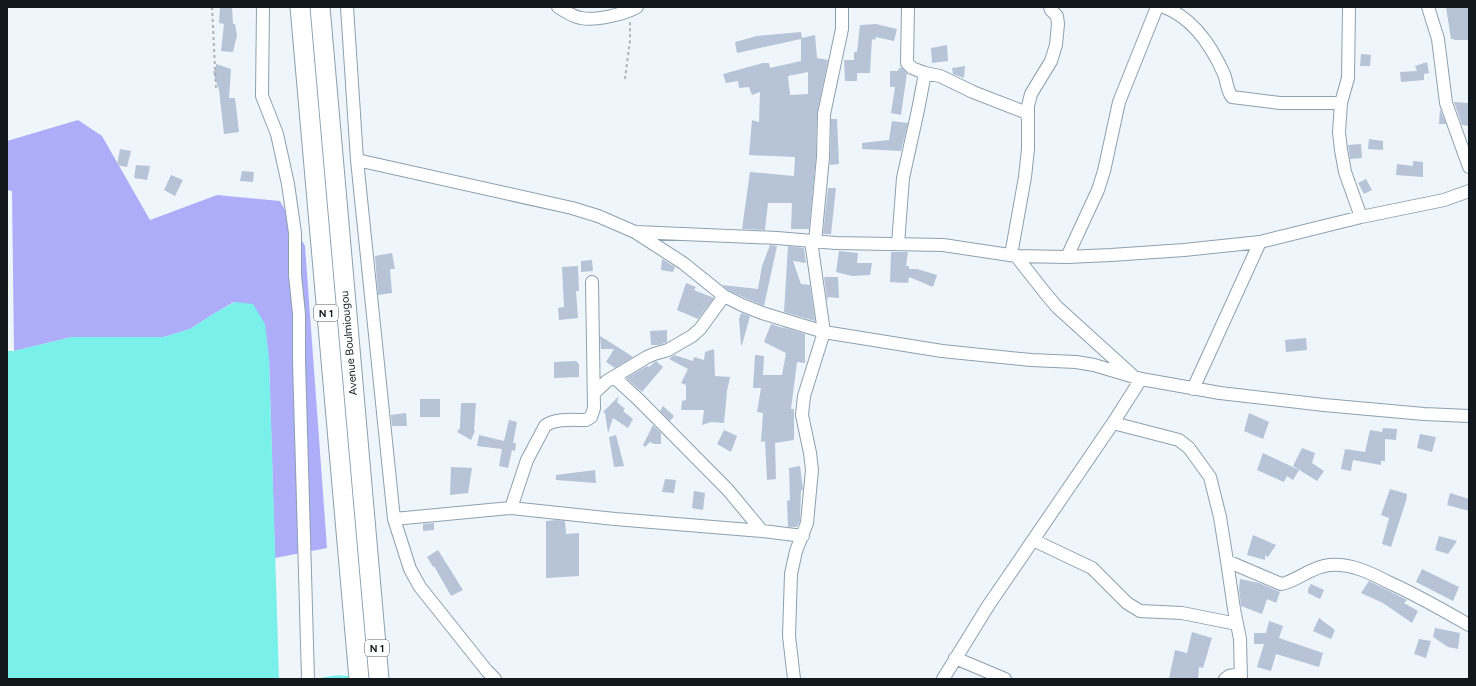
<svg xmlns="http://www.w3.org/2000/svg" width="1476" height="686" font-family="Figtree,sans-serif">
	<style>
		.forest { fill: #aeadfa }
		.water { fill: #79f0ea }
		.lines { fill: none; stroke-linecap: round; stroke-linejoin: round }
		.stream { stroke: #79f0ea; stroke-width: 3.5 }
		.building { fill: #b7c3d6; fill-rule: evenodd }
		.minor-casing { stroke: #8ca0ae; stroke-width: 14 }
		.trunk-casing { stroke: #8ca0ae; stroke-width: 21 }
		.path { stroke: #aab2b8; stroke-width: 2; stroke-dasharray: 3 3; stroke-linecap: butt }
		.minor { stroke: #fff; stroke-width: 12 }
		.trunk { stroke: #fff; stroke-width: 19 }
		.labels { text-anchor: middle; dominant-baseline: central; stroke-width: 3; stroke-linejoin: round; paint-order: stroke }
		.shield { fill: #fff; stroke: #585e62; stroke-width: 1 }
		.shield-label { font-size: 10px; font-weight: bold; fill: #11191e }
		.street-label { font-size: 11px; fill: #11191e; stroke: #fff }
	</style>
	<rect width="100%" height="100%" fill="#eef6fc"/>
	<!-- forest -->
	<path class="forest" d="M78,120l24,16 48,84 67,-25 63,6 25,45 22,302 -52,10 -6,-200 -35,-56 -19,11 -25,16 -26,8h-92l-58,14 -2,-160 -5,-1v-49z"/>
	<!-- water -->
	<path class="water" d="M235,302l18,2 12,20 4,34 10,321h-272v-328h7l58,-14h92l26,-8 25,-16z"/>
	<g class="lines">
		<!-- stream -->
		<path class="stream" d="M324,679l14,-2 15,1"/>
	</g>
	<!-- building -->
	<path class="building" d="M220,7h12l1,17h2l2,11 -4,17 -12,-1 3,-27 -5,-1z
		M1446,7h23v33h-15v-1h-3z
		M876,24l21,5 -3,12 -18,-4 -1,3 -3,-1 -2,34h-13v8h-12l-1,-21h10v-8h3l3,-27z
		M801,32l1,6 13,-3 2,23 11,2 -11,54 -1,43 -7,72h-18l1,-26h-24l-3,27 -23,-1 8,-57 44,4 1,-19 -46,-2 3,-35 7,2 1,-30 -8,3 -3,-8 -10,1 -1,-7 -12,2 -3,-9 40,-11h6l1,5 31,-7v-22l-64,14 -2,-11 22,-6zM808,72v22l-18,1 -2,-19z
		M947,45l1,16 -16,2 -1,-15z
		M1361,54l10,1 -1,11h-10z
		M1427,62l2,11 -5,1v6l-23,2 -1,-10 17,-1 -2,-5z
		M216,64l15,5 -2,29h6l4,34 -15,2 -5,-44 -6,-18 3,-3z
		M965,66l-1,12 -11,-4 -1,-6z
		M899,68h3l5,5 -6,42 -10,-2 4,-26h-5v-16h8z
		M1454,102l15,1v23l-7,-1z
		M1440,109l6,15h-7z
		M831,119h6l2,45 -9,1z
		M892,121l16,2 -7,28 -39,-2v-6l27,-3z
		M1369,139l14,2v9l-15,-1z
		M1361,144l1,14 -12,1 -2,-14z
		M120,149l11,2 -4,16 -10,-2z
		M1413,161l10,1v15l-27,-2 1,-11 16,2z
		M136,165l14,1 -3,14 -13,-2z
		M242,171l12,1 -1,10 -13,-1z
		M171,175l12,5 -8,16 -11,-6z
		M1366,179l6,11 -8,4 -6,-11z
		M828,188h8l-5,46h-8z
		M770,245l7,1 -13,60 -21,-9 -15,-7 -6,-5 36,4 4,-23z
		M788,246l16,2 2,15 -13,-2 8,23 9,1 5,36 -31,-9z
		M839,251l19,2 -1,10h15l-2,12 -18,1 -16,-4z
		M891,252h17l-2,14h3v3h8l20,6 -4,12 -24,-10 -1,6 -18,-1z
		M392,253l3,16h-5l2,24 -14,2 -3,-39z
		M662,259l13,8 -2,5 -12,-2z
		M592,260l1,11 -12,1v-11z
		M578,266l1,25h-3l2,27 -19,2 -1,-12 6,-1 -2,-40z
		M824,277h14l1,21 -11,-1 -1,4z
		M686,283l10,4 -2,3 20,8 -16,21 -21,-9z
		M741,313l9,3 -8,29h-1l-2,-26z
		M771,324l12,4v-1l22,7v29l-8,-1 -6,47h3v31l-19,3 1,36 -9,1 -2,-39 -4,1 2,-29 -6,-1 4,-24h-8l2,-33 9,1 -1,19h19l4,-22 -22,-11z
		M667,330v12l-8,3h-8l-1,-14z
		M600,336l16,10 17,11 -18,11 -9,-6 8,-13h-13z
		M1306,338l1,12 -21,2 -1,-12z
		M714,349l1,27 15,1 -3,14 -3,32 -13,-1 -9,3 2,-15h-23l1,-9 4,-1v-15l-5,-2 7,-14 -19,-10 5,-4 19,6 1,-4 10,3 1,-8z
		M576,361l3,3v13l-25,1v-16z
		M656,361l7,6 -21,25 -16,-14 21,-12 2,1z
		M619,396l-2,6 8,7 -2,2 10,8 -5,9 -15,-10 -5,15 -3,-20 -2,-1z
		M420,399h20v18h-20z
		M461,403h15l-2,27 1,1 -4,9 -14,-8 3,-4z
		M663,406l11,10 -4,5 -10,-10z
		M406,413l1,13h-15l-1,-11z
		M1249,413l20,9 -6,17 -19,-8z
		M509,420l8,2 -4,21h3l-1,8 -3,-1 -4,18 -9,-2 3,-17 -25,-3 2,-11 25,6z
		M653,425l8,8v11h-7l-4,-2 -5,5 -2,-2z
		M1383,428l14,1 -1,11 -11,-1v22h-4v4l-28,-5 -2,11 -10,-2 4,-20 20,3 5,-22 12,2z
		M724,430l13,6 -6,16 -14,-8z
		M1420,434l16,3 -4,15 -15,-4z
		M616,435l8,31 -10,1 -5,-30z
		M1302,448l13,5 -3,10 12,8 -7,10 -24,-15z
		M1263,453l36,17 -6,10 -6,-4 -3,6 -27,-12z
		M800,466l3,23 -2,2 -1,30 -3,6h-9l-1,-26 3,-1 -1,-32z
		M451,467l21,1 -4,25 -18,2z
		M595,470l1,13 -40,-3v-5z
		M665,479l11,1 -2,13 -12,-1z
		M1390,489l17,5 -1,7 -15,46 -9,-3 7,-26 -8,-3z
		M694,491l11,2 -2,17 -11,-2z
		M1450,493l19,6v12l-22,-6z
		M557,520l8,1 1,13 13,-1v43l-33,2v-57z
		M434,523v7l-11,1v-7z
		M1253,535l23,10 -8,12 -3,-2v5l-18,-5z
		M1439,536l18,5 -9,13 -13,-4z
		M438,550l25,40 -12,6 -17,-30 -1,1 -6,-10z
		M1422,569l37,18 -6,14 -37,-19z
		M1240,579l19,4 21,9 -4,11 -9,-4 -5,15 -21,-8 -2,-17z
		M1369,581l38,19 -3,3 14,8 -6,12 -29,-20 -22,-10z
		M1311,584l13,6 -4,9 -12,-6v-4z
		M1319,618l16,12 -4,9 -18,-8z
		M1269,621l14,5 -4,12 44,15 -4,14 -43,-13 -5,17 -14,-4 7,-23h-10v-11h12z
		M1435,628l25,5 -2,16 -10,-2 -15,-10z
		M1192,632l20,6 -9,30 -4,-1 -1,12h-29l6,-29 12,3z
		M1419,639l12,2 -5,17 -12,-4z"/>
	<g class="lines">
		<!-- minor casing -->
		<g class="minor-casing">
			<path id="minor" d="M263,7l-1,89 15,38 11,50 7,49v42l4,39v47l9,318
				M347,7l10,153 215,48 26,8 37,16 48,31 41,33 18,9 20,8 62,19 118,19 89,9 45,2 18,3 47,14 79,14 104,12 100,9 45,2
				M558,7c7,4 15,10 23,11 15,3 44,-4 56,-11
				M908,7l-1,56 5,5 13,5 15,3 33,16 54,21
				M1164,7c29,11 48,40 60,67 3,8 3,17 8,23l48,6h61
				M1349,7l-1,71 -7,25 -2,29 2,18 4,22 16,45
				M1428,7l10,32 8,64 23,64
				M357,160l37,359 16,50 10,18 67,84 8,8
				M636,232l141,6 59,5 107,2 73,11 51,1 44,-2 73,-5 76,-8 101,-25 83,-17 25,-9
				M815,242l8,-85 1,-43 18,-85v-22
				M898,244l5,-66 15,-68 7,-37
				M1011,255l14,-78 3,-28v-43l3,-12 20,-33 5,-16 2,-21 -1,-8 -6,-6 -1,-3
				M1016,256l30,38 11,13 75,68
				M1067,257l31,-67 6,-19 15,-69 38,-95
				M614,377l25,23 89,90 34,41
				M1193,389l67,-147
				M594,393l13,-12 40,-24 7,-3 14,-4 24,-14 8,-7 24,-33
				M1113,423l66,17 10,8 21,29 10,40 7,44 7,48 6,30 1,40
				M511,508l16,-48 18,-34c10,-8 29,-6 41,-6l5,-3 3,-9 -2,-126
				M394,519l117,-11 104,11 147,12 41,5
				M1033,540l59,28 35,35 13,8 42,2 55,11
				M1227,561l54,23c15,-2 29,-17 48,-19 22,-2 42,8 61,18 27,12 53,27 79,42
				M955,658l50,21
				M794,679l-5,-43 2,-62 5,-23 11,-28 5,-53 -2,-17 -8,-38 2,-19 20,-64 -13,-91
				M943,679l45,-73 125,-183 28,-44
				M1225,679l4,-3 12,-2"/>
		</g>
		<!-- trunk casing -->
		<g class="trunk-casing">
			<path id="trunk" d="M300,7l59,672
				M320,7l59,672"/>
		</g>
		<!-- path -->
		<path class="path" d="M212,7l4,81
			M625,79l5,-39v-18"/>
		<!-- minor -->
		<use href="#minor" class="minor"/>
		<!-- trunk -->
		<use href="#trunk" class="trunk"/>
	</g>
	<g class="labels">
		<!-- shield labels -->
		<g class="shield">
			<rect x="314" y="305" width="24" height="16" rx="3"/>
			<rect x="365" y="640" width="24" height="16" rx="3"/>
		</g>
		<g class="shield-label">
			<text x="326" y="313">N 1</text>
			<text x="377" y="648">N 1</text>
		</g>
		<!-- street labels -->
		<g class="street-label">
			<text transform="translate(349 343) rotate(-95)">Avenue Boulmiougou</text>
		</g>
	</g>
	<!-- border -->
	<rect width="1476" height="686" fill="none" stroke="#11191e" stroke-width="16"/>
</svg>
